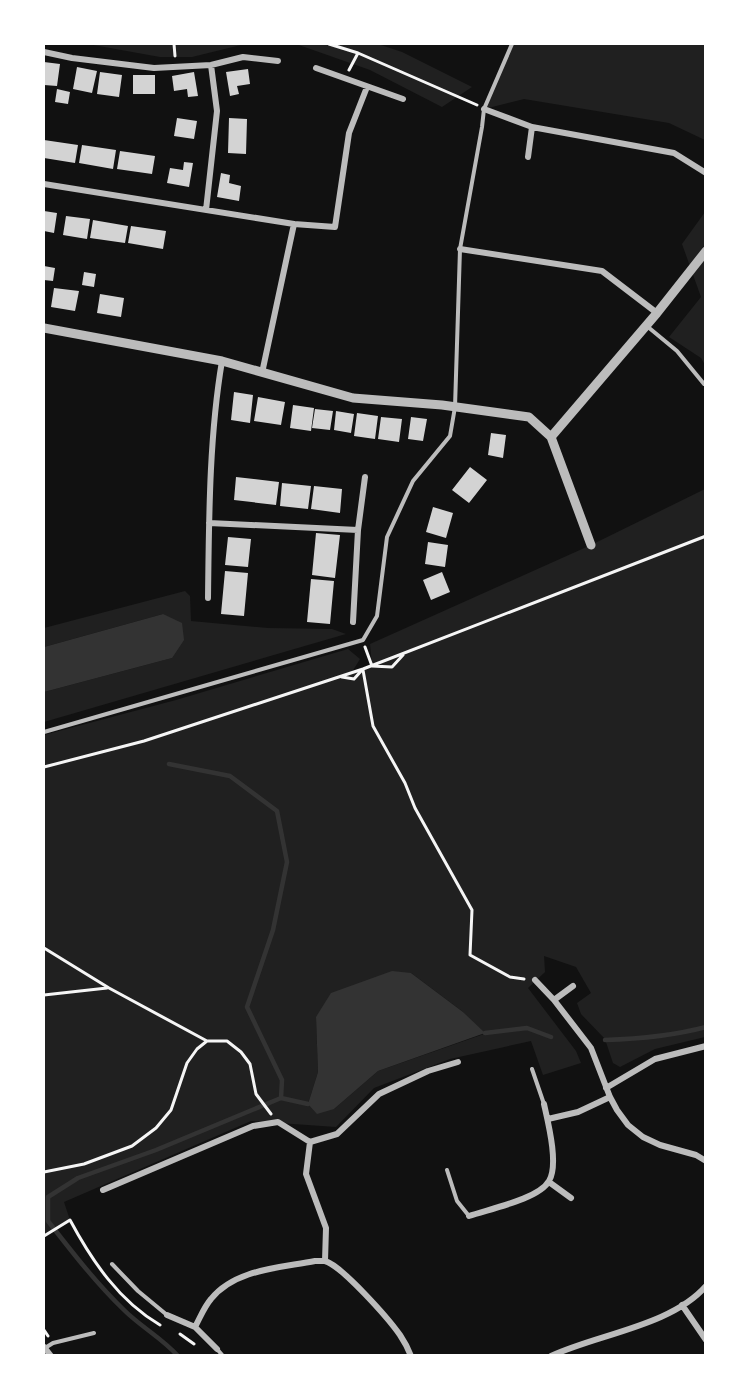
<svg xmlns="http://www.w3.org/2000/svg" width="749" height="1399" font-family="Inter,sans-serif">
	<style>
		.green { fill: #202020; fill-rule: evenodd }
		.water { fill: #333 }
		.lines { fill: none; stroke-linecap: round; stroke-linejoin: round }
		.stream { stroke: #333; stroke-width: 4.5 }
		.building { fill: #d3d3d3 }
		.path { stroke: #f5f5f5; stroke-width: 3 }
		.service { stroke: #bcbcbc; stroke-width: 4 }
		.minor { stroke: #bcbcbc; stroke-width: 6 }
		.tertiary { stroke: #bcbcbc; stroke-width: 9 }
	</style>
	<rect width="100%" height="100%" fill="#111"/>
	<!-- green -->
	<path class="green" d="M88,44h157l-53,13h-32z
		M296,44h82l24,8 70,35 -30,20 -72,-37z
		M512,44h193v96l-36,-17 -145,-24 -40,10z
		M705,212v153l-4,-7 -32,-21 32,-40 -19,-53z
		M705,489v548l-50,12 -35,18 -7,-4 -8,-24 -24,-25 -4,-11 14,-10 -15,-26 -32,-11 1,16 -17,16 48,63 5,12 -38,12 -12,-34 -81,18 -76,29 -38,39 -85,-6 -187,81 6,18 -26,16v-501l132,-35 172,-51 12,10 -8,13 20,-7 -2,-21 221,-99zM411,973l52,39 21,22 -106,37 -44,38 -26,-5 10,-32 -2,-55z
		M185,591l5,5 1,25 77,7 64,1 14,5 -302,88v-30l128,-34 -9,-44 -119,33v-19z"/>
	<!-- water -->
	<path class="water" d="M163,614l19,9 2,17 -12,18 -128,34v-45z
		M392,971l19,2 52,39 22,21 -107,38 -44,38 -17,5 -9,-10 10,-32 -2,-55 15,-24z"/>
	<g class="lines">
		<!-- stream -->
		<path class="stream" d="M169,764l61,12 47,35 10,51 -14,68 -26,77 35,73 -1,18
			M485,1033l42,-5 24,9
			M605,1040c34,-1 67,-4 101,-13
			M178,1356c-16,-18 -37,-29 -54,-46 -28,-27 -52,-58 -76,-89v-24l30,-19 78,-28 125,-52 27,6"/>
	</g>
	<!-- building -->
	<path class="building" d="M44,62l16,2 -3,22 -13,-1z
		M77,67l20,4 -5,22 -19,-4z
		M248,69l2,15 -13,2 2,8 -9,2 -4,-24z
		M100,72l22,3 -3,22 -22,-3z
		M194,72l4,24 -10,1 -1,-8 -13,2 -2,-15z
		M133,75h22v19h-22z
		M57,89l13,3 -2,12 -13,-2z
		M177,118l20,3 -3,18 -20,-3z
		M229,118l18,1 -1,35 -18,-1z
		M44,140l34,5 -3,18 -31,-5z
		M82,145l34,5 -3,19 -34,-6z
		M120,151l35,5 -3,18 -35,-5z
		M184,162l9,1 -4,24 -22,-4 3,-15 13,2z
		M221,173l9,2 -1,8 12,3 -2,15 -22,-4z
		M44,211l13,2 -3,20 -10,-2z
		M66,216l24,3 -3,20 -24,-4z
		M93,220l35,6 -3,17 -35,-5z
		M131,226l35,5 -3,18 -35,-6z
		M44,266l11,2 -2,13 -9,-1z
		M84,272l12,2 -2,13 -12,-2z
		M54,288l25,3 -4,20 -24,-4z
		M100,294l24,4 -3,19 -24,-4z
		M234,392l19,3 -3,28 -19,-3z
		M258,397l27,5 -4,23 -27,-4z
		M293,405l21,3 -3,23 -21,-3z
		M315,409l18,2 -3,19 -18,-2z
		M336,411l18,3 -3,19 -17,-3z
		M357,413l21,3 -3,23 -21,-3z
		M381,417l21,2 -3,23 -21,-3z
		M411,417l16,2 -4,22 -15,-2z
		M491,433l15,2 -3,23 -15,-3z
		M470,467l17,13 -18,23 -17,-13z
		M236,477l43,5 -3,23 -42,-5z
		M282,483l29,3 -3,23 -28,-3z
		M314,486l28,3 -2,24 -29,-4z
		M433,507l20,6 -7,25 -20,-6z
		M316,533l24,2 -5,43 -23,-3z
		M228,537l23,2 -3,28 -23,-2z
		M428,542l20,3 -3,22 -20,-3z
		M225,571l23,2 -4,43 -23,-2z
		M442,572l8,20 -19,8 -8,-20z
		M311,579l23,2 -4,43 -23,-2z"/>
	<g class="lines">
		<!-- path -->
		<path class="path" d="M174,44l1,12
			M329,44l29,9 119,52
			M349,70l9,-17
			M365,647l7,19 20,1 11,-12
			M363,670l10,56 32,57 10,25 57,102 -2,45 40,22 14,2
			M342,677l12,2 8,-9
			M44,767l100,-26 219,-72 343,-133
			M44,948l65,40 98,53
			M44,995l63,-7
			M44,1172l40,-8 48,-18 24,-18 15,-18 16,-47 10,-14 10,-8h20l14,11 9,12 6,30 15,20
			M44,1236l26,-16c22,41 49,81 90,105
			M44,1330l4,6
			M180,1334l14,10"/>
		<!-- service -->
		<path class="service" d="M648,327l29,24 27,33
			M44,732l319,-92 14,-24 10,-79 26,-56 37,-45 5,-29 5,-158 22,-122 2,-18 28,-65
			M532,1069l12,35
			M447,1170l10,31 12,15
			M112,1264l26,27 29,24
			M45,1348l8,-5 41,-10
			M217,1349l6,7"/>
		<!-- minor -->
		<path class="minor" d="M44,52l28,6 82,10 57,-3 32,-8 35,4
			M316,68l87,31
			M484,109l48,18 142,26 32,20
			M528,157l4,-30
			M44,184l250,40 41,3 14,-94 18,-46
			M206,210l11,-99 -6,-46
			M460,249l142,22 55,42
			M262,373l32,-149
			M209,523l149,7
			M208,598c1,-78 1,-160 14,-237
			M353,622l5,-92 7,-53
			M535,980l19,20 37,48 19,49 7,13 11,15 15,12 17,8 36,10 10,6
			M554,1000l19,-14
			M606,1088l49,-29 51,-13
			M548,1119l30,-7 32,-15
			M310,1142l-4,32 20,54 -1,33c17,5 63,57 75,74 4,6 8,13 11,21
			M549,1182l22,16
			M103,1190l150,-64 25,-4 32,20 27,-8 42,-40 49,-23 30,-9
			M469,1216c20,-7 70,-17 80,-35 10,-16 -1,-59 -5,-77
			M682,1305l24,35
			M167,1315l28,12 22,22
			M195,1327c5,-9 9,-20 16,-28 24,-30 69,-31 104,-38h10
			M44,1347l7,9
			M551,1356c47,-22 120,-30 155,-70"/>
		<!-- tertiary -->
		<path class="tertiary" d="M44,328l178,33 131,37 89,7 87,12 22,20 40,108
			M551,437l106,-124 49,-62"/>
	</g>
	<!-- border -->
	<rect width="749" height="1399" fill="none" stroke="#ffffff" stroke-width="90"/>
</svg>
